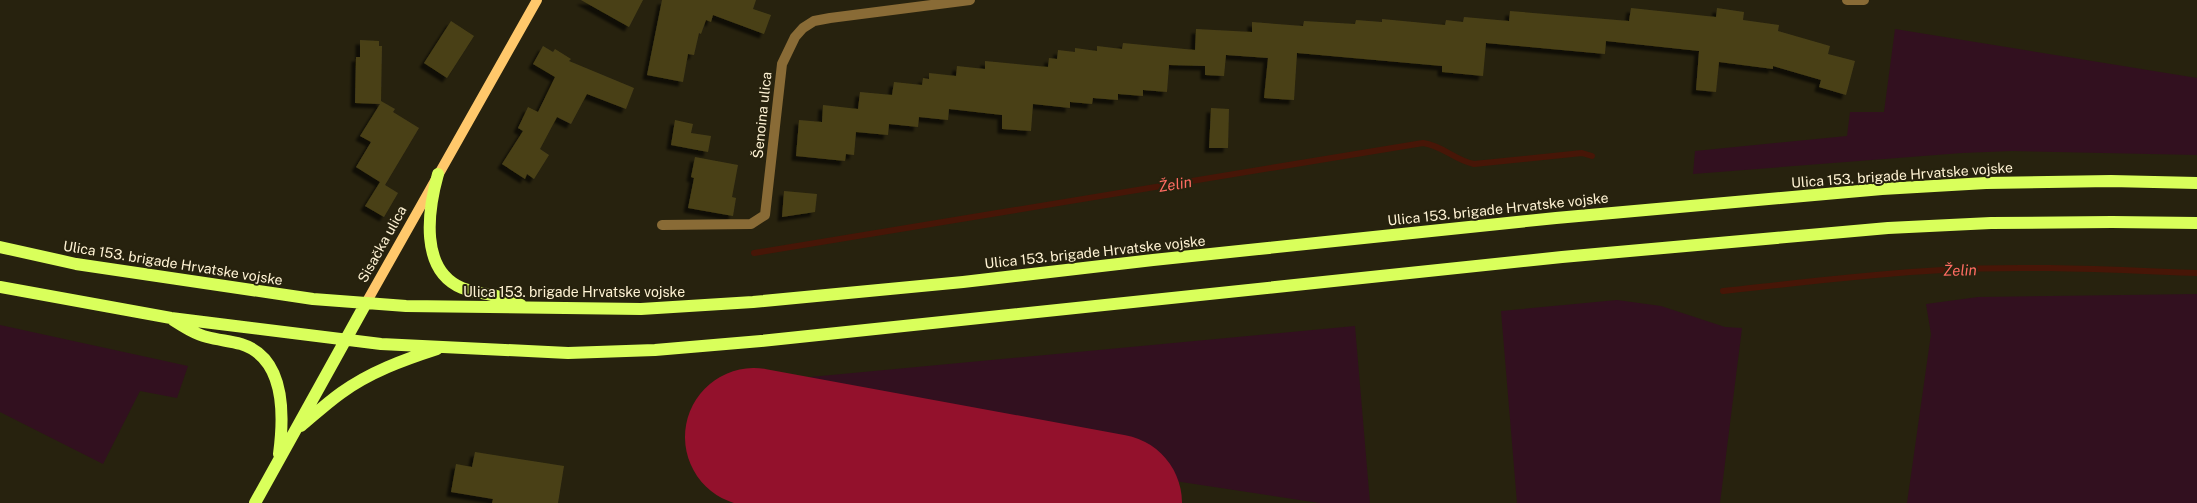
<svg xmlns="http://www.w3.org/2000/svg" width="2197" height="503" font-family="'Public Sans',sans-serif">
	<style>
		.green { fill: #32101f }
		.lines { fill: none; stroke-linecap: round; stroke-linejoin: round }
		.stream { stroke: #471607; stroke-width: 6 }
		.runway { stroke: #93112c; stroke-width: 138 }
		.building { fill: #494018; filter: url(#shadow) }
		.minor { stroke: #896b36; stroke-width: 10 }
		.secondary { stroke: #ffc86b; stroke-width: 10 }
		.primary { stroke: #d9ff5b; stroke-width: 12 }
		.labels { text-anchor: middle; dominant-baseline: central; stroke-width: 4; stroke-linejoin: round; paint-order: stroke }
		.street-label { font-size: 14px; fill: #fff3d4; stroke: #27220e }
		.water-label { font-size: 15px; font-style: italic; fill: #ff6c62; stroke: #27220e }
	</style>
	<defs>
		<filter id="shadow"><feDropShadow dx="-4.5" dy="4.5" stdDeviation="1" flood-color="#0009"/></filter>
	</defs>
	<rect width="100%" height="100%" fill="#27220e"/>
	<!-- green -->
	<path class="green" d="M1895,29l302,49v77l-185,-4 -50,2 -269,21 2,-23 152,-15 3,-24h34z
		M2197,294v209h-290l24,-169 -5,-30 52,-7z
		M1617,300l44,6 64,21 17,1 -22,175h-203l-16,-192z
		M0,325l188,41 -11,32 -37,-7 -37,73 -103,-52z
		M1355,326l15,177h-51l-587,-89c5,-15 10,-23 24,-32z"/>
	<g class="lines">
		<!-- stream -->
		<path class="stream" d="M754,253l669,-110c21,3 31,17 51,21l108,-11 10,3
			M1723,291c73,-8 146,-17 219,-21 85,-5 171,0 255,3"/>
		<!-- runway -->
		<path class="runway" d="M754,437l359,66"/>
	</g>
	<!-- building -->
	<path class="building" d="M581,0h62l-14,27z
		M662,0h94l-3,9 18,6 -7,19 -51,-19 -2,7 -5,-2 -5,14 -2,-1 -5,22 -6,-1 -5,28 -36,-7z
		M1631,8l85,9 1,-9 27,4 -1,8 36,5 -1,6 52,15 -2,8 27,7 -9,34 -27,-8 2,-7 -48,-14v3l-54,-7 -3,30 -20,-2 3,-39 -93,-10 -1,13 -119,-11 -3,33 -41,-4v-6l-145,-13 -3,47 -30,-2 4,-40 -42,-3 -2,21 -19,-1v-9l-36,-1 -2,27 -24,-2v6l-25,-2v6l-25,-2 -1,6 -22,-2v6l-37,-4 -2,27 -29,-2v-14l-53,-6 -1,11 -29,-3 -1,10 -29,-3 -1,11 -32,-3 -2,23 -8,-1 -1,7 -49,-5 3,-36 23,2 1,-17 35,4 2,-17 32,3 2,-13 28,3 1,-7 6,1v-6l27,3 1,-10 28,3v-8l63,6 1,-9 8,1 1,-9 17,2v-4l22,3v-5l25,3 1,-6 72,7 1,-21 56,3v-10l51,4 1,-5 51,3 1,-4 26,2v-3l63,6 1,-5 17,2 1,-5 45,4 1,-10 119,10z
		M451,21l23,15 -27,42 -23,-15z
		M360,40l19,1v5h3l-1,55 14,8 -2,3 26,16 -34,57 13,8 -14,24 -19,-11 15,-24 -24,-15 15,-25 -11,-6 20,-32 -25,-1 1,-46h4z
		M543,46l10,6 2,-3 16,10 -2,2 65,27 -8,21 -39,-15 -16,30 -14,-7 -17,32 9,6 -15,24 -7,-5 -2,5 -23,-15 21,-33 -5,-3 10,-21 10,5 17,-35 -22,-13z
		M1211,108l18,1 -1,39h-19z
		M675,120l18,4 -2,9 20,3 -3,16 -37,-7z
		M695,157l43,8 -6,32 4,1 -3,18 -45,-8 6,-30 -3,-1z
		M784,191l33,3 -2,18 -33,5z
		M475,452l89,14 -6,37h-66l1,-4 -42,-7 5,-28 16,3z"/>
	<g class="lines">
		<!-- minor -->
		<path class="minor" d="M1847,0h17
			M662,225l89,-1 14,-9 17,-151 13,-27 8,-9 11,-7 16,-3 140,-18"/>
		<!-- secondary -->
		<path class="secondary" d="M366,303l171,-303"/>
		<!-- primary -->
		<path class="primary" d="M438,174c-10,36 -19,96 24,114 10,4 20,5 30,7 10,2 20,7 29,10
			M0,247l76,17 237,35 93,7 235,3 112,-7 210,-20 190,-22 403,-42 326,-29 104,-6 125,-2 86,2
			M0,287l171,31 210,26 187,9 87,-3 106,-9 801,-84 326,-29 103,-5 121,-1 85,1
			M173,320c11,7 22,14 34,17 11,3 23,4 34,7 45,14 43,73 38,110
			M301,426c13,-11 26,-23 40,-33 29,-21 62,-33 96,-44
			M255,503l111,-200"/>
	</g>
	<g class="labels">
		<!-- street labels -->
		<g class="street-label">
			<text transform="translate(762 115) rotate(-84)">Šenoina ulica</text>
			<text transform="translate(1902 175) rotate(-4)">Ulica 153. brigade Hrvatske vojske</text>
			<text transform="translate(1498 209) rotate(-6)">Ulica 153. brigade Hrvatske vojske</text>
			<text transform="translate(382 244) rotate(-61)">Sisačka ulica</text>
			<text transform="translate(1095 252) rotate(-6)">Ulica 153. brigade Hrvatske vojske</text>
			<text transform="translate(173 263) rotate(9)">Ulica 153. brigade Hrvatske vojske</text>
			<text x="574" y="292">Ulica 153. brigade Hrvatske vojske</text>
		</g>
		<!-- water labels -->
		<g class="water-label">
			<text transform="translate(1175 184) rotate(-9)">Želin</text>
			<text transform="translate(1960 270) rotate(-1)">Želin</text>
		</g>
	</g>
</svg>
